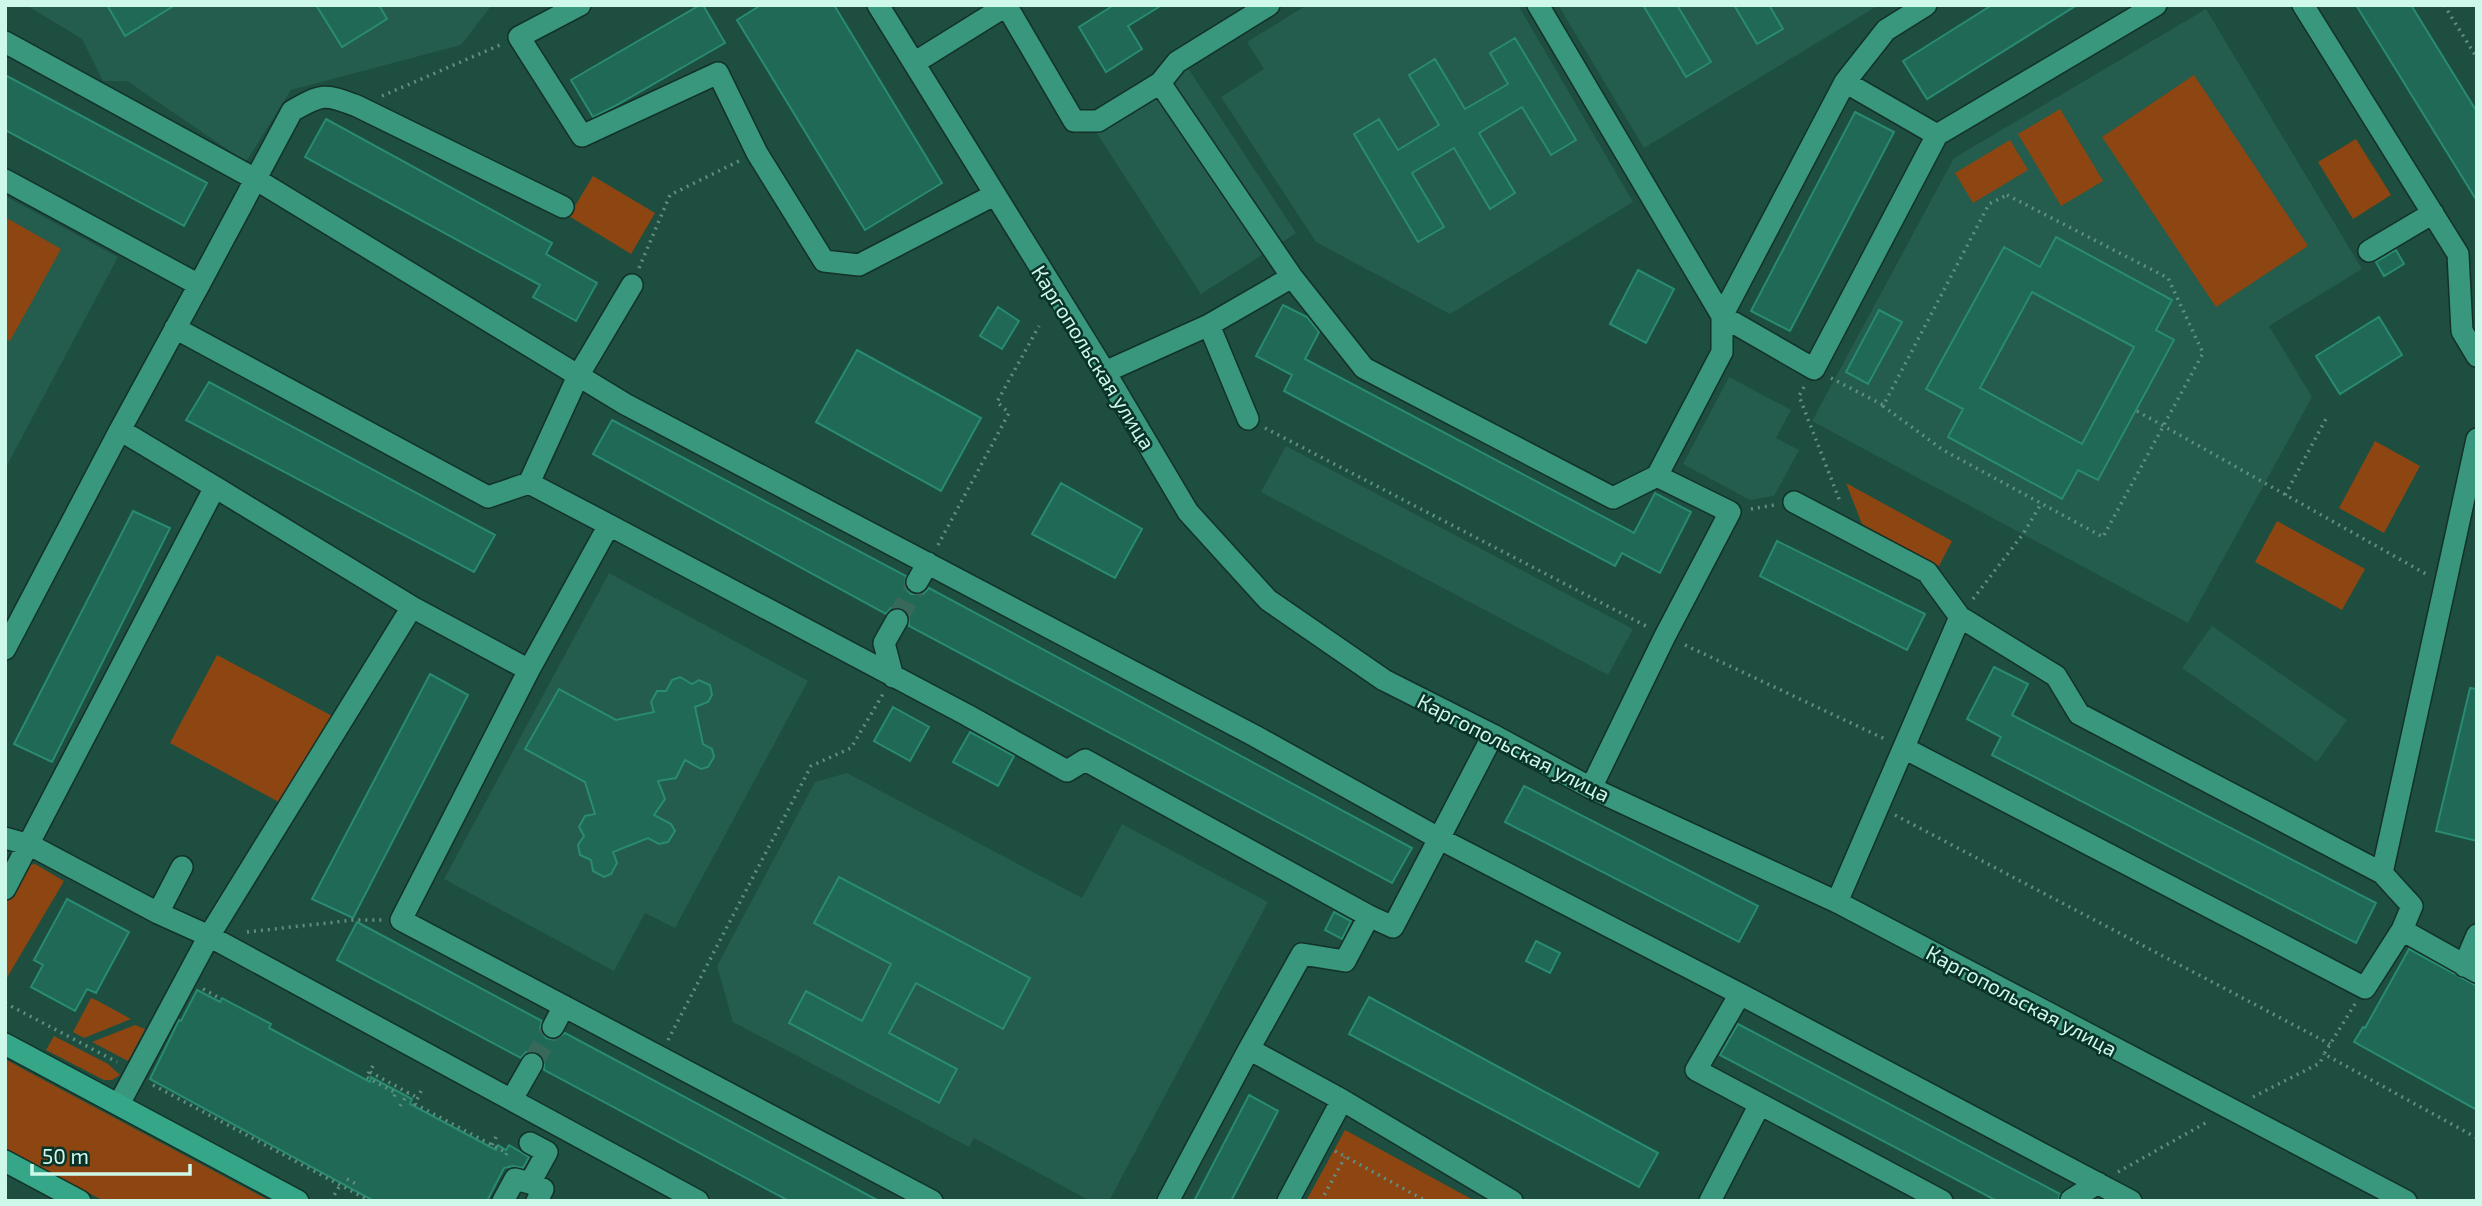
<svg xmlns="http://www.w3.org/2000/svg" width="2482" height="1206" font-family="'Exo 2',sans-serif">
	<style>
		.built { fill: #245c4d }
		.green { fill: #8d4611 }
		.building { fill: #206956; stroke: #298b71; stroke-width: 2; fill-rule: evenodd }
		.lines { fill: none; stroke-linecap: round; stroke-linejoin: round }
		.minor-tunnel { stroke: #38685a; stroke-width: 21; stroke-dasharray: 21 10; stroke-linecap: butt }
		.minor-casing { stroke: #143128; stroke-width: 24 }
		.major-casing { stroke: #143128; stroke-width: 24 }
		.path { stroke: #608f81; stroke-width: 3.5; stroke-dasharray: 2 5; stroke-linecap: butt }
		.minor { stroke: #38977d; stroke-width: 21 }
		.major { stroke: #36a688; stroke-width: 21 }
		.labels { text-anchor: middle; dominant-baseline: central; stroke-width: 5; stroke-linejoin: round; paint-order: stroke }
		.street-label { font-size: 21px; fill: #cef9ea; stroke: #093228 }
	</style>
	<rect width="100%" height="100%" fill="#1d4e40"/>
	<!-- built -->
	<path class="built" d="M26,5h466l-31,40 -170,45 -45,72 -119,-81h-24l-21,-42z
		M1307,5h211l115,197 -183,112 -134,-72 -95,-145 43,-28 -17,-27z
		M1558,5h321l-235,143z
		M2206,9l156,260 -93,57 43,71 -124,226 -376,-202 142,-263z
		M1188,68l108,165 -95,61 -107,-165z
		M5,196l113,61 -113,212z
		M1729,377l62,33 -15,28 23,12 -25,46 -24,4 -67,-36z
		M1286,446l347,183 -25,46 -347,-183z
		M609,573l199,108 -133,247 -30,-15 -31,58 -170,-92z
		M2212,626l135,94 -30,42 -135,-94z
		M847,773l235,125 40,-74 146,78 -159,299h-19l-116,-63 -5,9 -236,-125 -16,-56 98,-184z"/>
	<!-- green -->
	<path class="green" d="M2194,75l114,171 -92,61 -114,-170z
		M2060,109l43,72 -42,25 -43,-72z
		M2356,139l35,56 -38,24 -35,-57z
		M2010,140l18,30 -55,33 -18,-30z
		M593,176l62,37 -24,41 -62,-38z
		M5,217l56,32 -51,92 -5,-3z
		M2375,441l45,25 -36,67 -45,-25z
		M1846,483l106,58 -13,25 -77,-42z
		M2277,521l88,48 -23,41 -87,-48z
		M217,655l119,63 -48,89 -118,-64z
		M35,864l29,17 -59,100v-86l17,-28z
		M91,998l5,2 35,19 -47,19 -11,-6z
		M135,1025l10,4 -17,32 -36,-19z
		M54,1036l54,28 12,11 -8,5h-8l-58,-30z
		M5,1059l18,10 247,132h-166l-99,-53z
		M1345,1130l130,71h-169z"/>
	<!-- building -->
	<path class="building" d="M107,5h68l-50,31z
		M316,5h63l8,14 -45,28z
		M700,5h3l22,38 -110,63 -22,11 -22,-37z
		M761,5h73l108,178 -77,47 -128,-210z
		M1114,5h48l-34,21 14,23 -36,23 -27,-45z
		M1643,5h34l34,57 -25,15z
		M1734,5h35l14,24 -26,15z
		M1992,5h85l-150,94 -24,-38z
		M2356,5h55l66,107v89z
		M1515,38l61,102 -25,15 -29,-48 -43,26 36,60 -25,16 -36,-61 -42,25 32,54 -26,15 -64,-108 25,-15 19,31 41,-25 -30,-50 26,-16 30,50 43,-25 -18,-31z
		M5,75l202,108 -23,43 -179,-96z
		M1855,112l39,20 -104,199 -39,-20z
		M326,119l226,124 -6,11 51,29 -21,38 -43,-24 7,-12 -235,-128z
		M2056,237l116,63 -16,30 18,10 -76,140 -20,-10 -16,29 -114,-62 15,-28 -37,-20 78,-142 36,20zM2032,292l102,55 -52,97 -102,-56z
		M2396,250l8,14 -20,12 -8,-14z
		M1638,270l36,19 -28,54 -36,-19z
		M1283,305l24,12 12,15 -14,27 329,174 21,-40 36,19 -31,61 -38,-20 -7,13 -331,-175 8,-16 -36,-19z
		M998,307l21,14 -17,28 -22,-13z
		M1879,310l23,12 -34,62 -22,-12z
		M2379,317l23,38 -62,39 -24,-38z
		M857,350l124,68 -40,73 -125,-69z
		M209,382l286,153 -21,37 -288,-152z
		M612,420l294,156 -1,12 6,6h12l6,-6 483,260 -20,35 -483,-257v-12l-6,-6h-12l-5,6 -293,-160z
		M1061,483l81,46 -27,49 -83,-44z
		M133,511l37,17 -118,234 -38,-18z
		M1777,541l148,73 -18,36 -147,-74z
		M1994,667l34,17 -16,31 364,188 -20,40 -364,-188 9,-18 -34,-18z
		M430,674l38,21 -115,223 -41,-19z
		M680,677l12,7 7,-4 11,5 2,10 -4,7 -13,5 8,37 9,5 2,8 -6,10 -7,2 -16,-9 -9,18 -18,3 7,18 -11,16 17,9 4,7 -7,11 -9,2 -11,-6 -35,14 4,11 -6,11 -7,3 -11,-6 -2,-11 -11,-5 -2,-10 6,-9 -5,-9 6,-11 10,-2 -10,-32 -60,-33 34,-60 57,31 38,-8 -3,-10 6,-11h9l6,-11z
		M2470,688l7,1v152l-41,-10z
		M893,707l36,20 -19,34 -36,-20z
		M970,732l44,24 -16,30 -45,-24z
		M1524,786l234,120 -19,36 -234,-120z
		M839,877l191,101 -27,51 -87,-46 -27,50 68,36 -18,34 -150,-80 17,-32 56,30 29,-57 -77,-41z
		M67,899l62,33 -33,61 -9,-4 -12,22 -44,-24 12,-22 -9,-5z
		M1334,912l17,9 -9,18 -17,-9z
		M357,922l185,99 -2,7 6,10 8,2 11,-7 314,168h-90l-245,-131v-12l-6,-6h-12l-5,6 -184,-98z
		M1536,941l24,12 -10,20 -24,-12z
		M2409,949l68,37v124l-123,-68 9,-15 2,1z
		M197,990l23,12 2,-4 49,26 -2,4 101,54 1,-5 28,15 13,7 -2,5 86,46 2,-5 8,5 3,-5 20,12 -6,11 -10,-2 -9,2 -17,33h-113l-224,-122 29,-59 2,1z
		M1369,997l289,156 -19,34 -290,-153z
		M1738,1024l322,170 -2,7h-61l-277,-146z
		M1249,1095l29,16 -47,90h-37z"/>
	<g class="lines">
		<!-- minor-tunnel -->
		<path class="minor-tunnel" d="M897,620l20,-38
			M532,1064l21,-37"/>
		<!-- minor casing -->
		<g class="minor-casing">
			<path id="minor" d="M580,5l-61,32 63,99 136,-63 39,80 67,108 35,4 135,-70
				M878,5l227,367 83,140 80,88 116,80 109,55 98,53 246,114 569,299
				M1006,5l68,116h24l62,-38 17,-21 92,-57
				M1538,5l184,311 92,53 123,-234 219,-130
				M2303,5l155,249 4,77 15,25
				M5,42l252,138 368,224 630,332 185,103 300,155 -44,76 246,131
				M914,63l93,-58
				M1845,82l92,53
				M1160,83l132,194
				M5,180l194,105 93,-174c31,-18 33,-17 65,-5l206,101
				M2369,251l64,-38
				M1209,325l83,-48 72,91 249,130 44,-22
				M175,328l313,169 41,-14 80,42 -80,145
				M1105,372l104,-47 39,94
				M120,430l79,-145
				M529,483l49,-107 54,-91
				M1794,502l133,70 33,45 -123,285
				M609,525l358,190 100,56 18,-11 284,156
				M917,582l11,-19
				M412,607l117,63 -128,250 531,281
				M1960,617l96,59 23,38 303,159
				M5,649l115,-219 95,57 -210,402
				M893,677l-9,-34 13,-23
				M1904,748l461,240 37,-58 75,42
				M1591,788l74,-152 65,-124 -73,-36 65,-124v-36l123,-234 41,-52 40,-25
				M5,838l25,7 128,68 51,23 489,265
				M158,913l24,-46
				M2402,930l10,-24 -30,-33 95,-434
				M2464,966l13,-31
				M1740,994l391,207
				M553,1027l11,-21
				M512,1099l20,-35
				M1342,1100l-93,-51 53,-95 43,7 24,-45 24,11 100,-192
				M119,1104l90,-168 203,-329 -197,-120
				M530,1143l17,9 -17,31
				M2071,1200l27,-17
				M503,1201l12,-22 15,4 13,6 -6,12
				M1168,1201l81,-152
				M1288,1201l54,-101 170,101
				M1710,1201l50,-97"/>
		</g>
		<!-- major casing -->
		<g class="major-casing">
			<path id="major" d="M5,1044l293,157
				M5,1161l75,40"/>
		</g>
		<!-- path -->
		<path class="path" d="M2444,5l33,53
			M382,96l118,-51
			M2007,195l161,83 35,75 -100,184 -160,-87 -60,-44 106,-202z
			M639,268l31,-73 69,-34
			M1831,378l52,27
			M1804,387l-5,9 42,108
			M2137,411l289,163
			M1265,428l381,198
			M2285,495l43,-80
			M1751,509l23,-4
			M938,545l71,-132 -12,-11 42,-76
			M1973,599l50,-65 18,-30
			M1685,645l202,95
			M1895,815l435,229
			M247,932l107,-12h28
			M203,989l18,10
			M5,1003l112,59
			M2355,1004l-31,50 153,84
			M668,1040l143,-274 40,-18 32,-54
			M373,1066l-7,11 30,16 -3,6
			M370,1072l48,26
			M153,1085l217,116
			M421,1091l-6,13 92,49 -1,2
			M2253,1097l67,-34 4,-9
			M400,1106l8,-13
			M492,1145l6,-12
			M1335,1151l91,50
			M2118,1172l91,-51
			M347,1179l11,6
			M331,1201l9,-16
			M1321,1201l24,-44"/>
		<!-- minor -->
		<use href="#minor" class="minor"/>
		<!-- major -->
		<use href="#major" class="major"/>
	</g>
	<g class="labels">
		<!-- street labels -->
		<g class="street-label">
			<text transform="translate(1094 357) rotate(58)">Каргопольская улица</text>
			<text transform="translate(1514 747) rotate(27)">Каргопольская улица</text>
			<text transform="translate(2022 1000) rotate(28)">Каргопольская улица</text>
		</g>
	</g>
	<!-- border -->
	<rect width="2482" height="1206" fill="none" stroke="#cef9ea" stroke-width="14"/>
	<!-- scale -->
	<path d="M32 1164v10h158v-10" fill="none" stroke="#cef9ea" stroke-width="3.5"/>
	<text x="42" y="1164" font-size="21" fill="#cef9ea" stroke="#093228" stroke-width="5" paint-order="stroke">50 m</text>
</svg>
